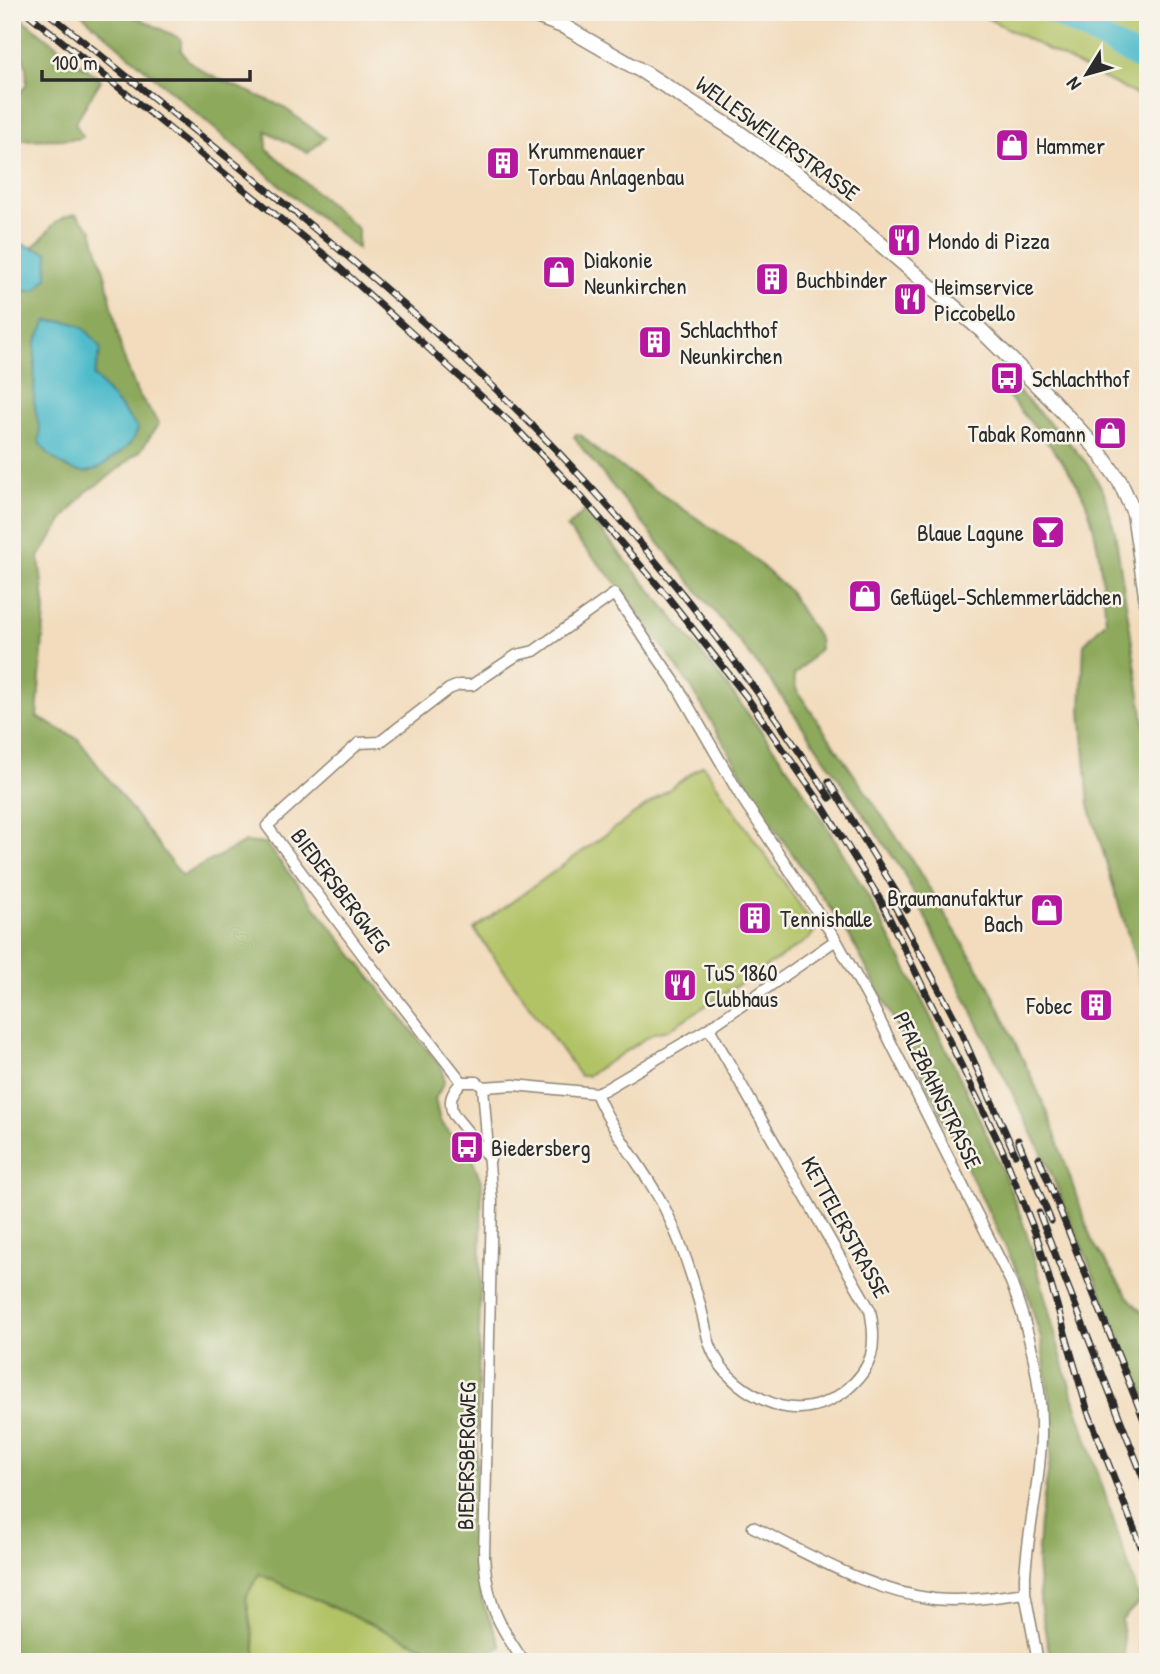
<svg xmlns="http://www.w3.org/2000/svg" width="1160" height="1674" font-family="'Patrick Hand',sans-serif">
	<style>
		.green { fill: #b2c366; stroke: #6e7748; stroke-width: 2 }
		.forest { fill: #8da95b; stroke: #5c6a43; stroke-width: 2 }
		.water { fill: #50bccb; stroke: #3e747b; stroke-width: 2 }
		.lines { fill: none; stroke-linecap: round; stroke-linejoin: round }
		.river { stroke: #50bccb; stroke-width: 24 }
		.minor-casing { stroke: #8e8474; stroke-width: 13 }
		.tertiary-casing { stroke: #8e8474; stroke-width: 17 }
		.minor { stroke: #fff; stroke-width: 10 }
		.tertiary { stroke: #fff; stroke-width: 14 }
		.rail-casing { stroke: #2b2b2b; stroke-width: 7 }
		.rail { stroke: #f7f3e8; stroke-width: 4.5; stroke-dasharray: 13; stroke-linecap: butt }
		.labels { text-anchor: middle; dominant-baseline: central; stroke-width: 5; stroke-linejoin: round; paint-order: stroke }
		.street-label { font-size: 23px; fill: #2b2b2b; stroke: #f7f3e8 }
		.poi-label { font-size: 23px; fill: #2b2b2b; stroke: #f7f3e8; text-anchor: start }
	</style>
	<rect width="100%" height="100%" fill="#f7f3e8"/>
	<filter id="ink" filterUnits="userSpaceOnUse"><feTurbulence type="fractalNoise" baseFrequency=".0143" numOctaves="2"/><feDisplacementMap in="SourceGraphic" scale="14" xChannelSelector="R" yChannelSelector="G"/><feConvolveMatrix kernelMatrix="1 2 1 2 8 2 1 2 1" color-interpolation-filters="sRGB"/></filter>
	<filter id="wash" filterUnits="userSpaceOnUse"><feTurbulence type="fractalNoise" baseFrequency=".00686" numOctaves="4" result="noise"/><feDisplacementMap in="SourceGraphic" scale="28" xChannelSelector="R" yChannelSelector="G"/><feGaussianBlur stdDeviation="1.57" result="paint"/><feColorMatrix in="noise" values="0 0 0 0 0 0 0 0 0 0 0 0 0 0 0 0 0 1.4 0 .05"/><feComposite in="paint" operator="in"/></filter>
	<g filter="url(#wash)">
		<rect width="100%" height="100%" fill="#f2dcbd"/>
		<!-- green -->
		<path class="green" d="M975,12h150l23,12v77z
			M703,765l113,164 -7,10 -141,91 -14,3 -67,43h-7l-106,-147z
			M259,1573l140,64 51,19 30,1 1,5h-224l-11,-65z
			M1144,1626h4v36h-5l-5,-22z"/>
		<!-- forest -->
		<path class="forest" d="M13,12l88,68 -26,43 8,14 -6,2 -65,1v-40l14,-14c2,-19 -1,-32 -14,-46z
			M79,12h48l54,27v11l7,10 19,14 75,32 43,32 -17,15 -42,-22 1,18 91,80v20l-70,-57z
			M76,214l16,16 14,48 16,75 15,39 22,31 -18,27 -34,28 -21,14 -22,26 -25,39 6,54 -8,106 41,22 104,137 63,-34 21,2 177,226 1,13 -9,16 5,22 33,39 9,24 -7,372 7,44 19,47 -21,10 -30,-1 -51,-19 -140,-63 -13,23 11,65h-245v-1370l24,-2 12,-37 -18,-5c20,-11 18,-30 46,-34z
			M1006,383l5,1 59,60 19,22 15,27 11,39 33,215v263l-14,-55 -45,-150 -8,-94 3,-67 22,-23c-4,-39 -6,-81 -20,-118 -16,-40 -51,-74 -77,-106l-5,-8z
			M576,434l6,2 18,17 144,97 44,40 31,49 1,10 -26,26 2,14 116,171 77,126 58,125 45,130 36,56 20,22v84l-105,-248 -141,-285 -131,-189 -187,-230 -10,-14z
			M584,511c73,85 144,172 208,263 53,75 95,156 136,238 31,63 62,126 88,192 21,54 33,111 49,166 24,78 50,154 75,231l-18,19 3,42h-74l-10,-53 -4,-46 3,-42 11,-66 -1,-53 -9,-63 -15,-50 -111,-229 -65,-123 -81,-117 -78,-133 -66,-94 -58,-65z"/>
		<!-- water -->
		<path class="water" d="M19,243l29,10 -1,24 -11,13 -24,2v-46z
			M46,321c31,0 37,1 55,28l-7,27 44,52c-4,14 -12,20 -24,29 -8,7 -18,15 -29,15 -18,0 -37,-16 -46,-30l1,-10 -6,-30 1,-58z"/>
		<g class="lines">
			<!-- river -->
			<path class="river" d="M1053,12l95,51"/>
		</g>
	</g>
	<g filter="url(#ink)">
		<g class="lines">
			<!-- minor casing -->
			<g class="minor-casing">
				<path id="minor" d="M462,1082l-97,-124 -98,-132 92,-83 21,-1 69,-53 10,-4h13l45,-30 17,-4 80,-57 60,87 66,114 96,145 36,65 139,277c17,45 30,96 30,143 1,51 -13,101 -16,151v17l13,69
					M483,1087l9,115 -8,355c4,48 13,66 40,105
					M483,1087l31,-2 82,8 10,-4 103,-61 127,-88
					M483,1087l-6,-5h-15c-10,10 -14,18 -9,32l37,45
					M596,1093c18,43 51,78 71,120 13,27 23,56 31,85 5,15 7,32 12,47 11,31 39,51 70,61 23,6 46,-1 65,-15 29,-23 32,-46 25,-81l-161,-282
					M753,1527c58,28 116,64 181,72 30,3 62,-2 91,-6"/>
			</g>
			<!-- tertiary casing -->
			<g class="tertiary-casing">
				<path id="tertiary" d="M526,12l39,15 80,46 93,59 76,55 167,143 70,69 46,50 23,33 14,31 14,96
					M1134,513l14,-6"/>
			</g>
			<!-- minor -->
			<use href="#minor" class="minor"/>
			<!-- tertiary -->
			<use href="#tertiary" class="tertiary"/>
			<!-- rail casing -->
			<g class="rail-casing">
				<path id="rail" d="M26,12l305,248 183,166 63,66 90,104 79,100 76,109 59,96 121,248 36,91 50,172 60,152
					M47,12c139,113 282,223 414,344 140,130 265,282 369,442
					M829,782l78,128
					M893,903l62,116 60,135
					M1018,1140l33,81
					M1039,1158l109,272
					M1039,1213l109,277"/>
			</g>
			<!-- rail -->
			<use href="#rail" class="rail"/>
		</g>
	</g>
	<!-- icons -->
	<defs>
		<g id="shop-square" transform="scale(1.75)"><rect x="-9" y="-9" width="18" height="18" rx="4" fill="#b5179e" stroke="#f7f3e8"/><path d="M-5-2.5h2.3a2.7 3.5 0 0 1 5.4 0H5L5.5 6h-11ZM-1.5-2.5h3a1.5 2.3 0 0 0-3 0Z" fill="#fff"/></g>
		<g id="building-square" transform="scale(1.75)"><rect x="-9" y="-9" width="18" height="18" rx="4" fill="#b5179e" stroke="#f7f3e8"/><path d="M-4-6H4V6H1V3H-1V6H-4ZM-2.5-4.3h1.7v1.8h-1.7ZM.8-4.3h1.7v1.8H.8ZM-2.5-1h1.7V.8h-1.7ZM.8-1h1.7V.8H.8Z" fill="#fff"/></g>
		<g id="restaurant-square" transform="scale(1.75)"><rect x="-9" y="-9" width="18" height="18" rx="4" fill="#b5179e" stroke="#f7f3e8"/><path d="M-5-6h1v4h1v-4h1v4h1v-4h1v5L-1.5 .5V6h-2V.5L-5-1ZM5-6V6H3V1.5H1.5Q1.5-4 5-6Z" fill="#fff"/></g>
		<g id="bus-square" transform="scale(1.75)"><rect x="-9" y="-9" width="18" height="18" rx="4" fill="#b5179e" stroke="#f7f3e8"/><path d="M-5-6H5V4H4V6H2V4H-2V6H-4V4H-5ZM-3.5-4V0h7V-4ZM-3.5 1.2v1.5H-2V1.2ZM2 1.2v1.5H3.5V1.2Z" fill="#fff"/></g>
		<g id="bar-square" transform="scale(1.75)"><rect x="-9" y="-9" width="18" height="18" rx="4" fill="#b5179e" stroke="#f7f3e8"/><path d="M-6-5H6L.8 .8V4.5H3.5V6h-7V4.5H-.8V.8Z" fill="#fff"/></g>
	</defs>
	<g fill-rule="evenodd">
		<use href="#shop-square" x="1012" y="145"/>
		<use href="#building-square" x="503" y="163"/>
		<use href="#restaurant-square" x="904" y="240"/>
		<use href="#shop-square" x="559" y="272"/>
		<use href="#building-square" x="772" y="279"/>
		<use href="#restaurant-square" x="910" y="299"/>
		<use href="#building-square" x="655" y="342"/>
		<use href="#bus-square" x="1007" y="378"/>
		<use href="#shop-square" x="1110" y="433"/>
		<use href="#bar-square" x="1048" y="532"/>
		<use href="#shop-square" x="865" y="596"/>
		<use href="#shop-square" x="1047" y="910"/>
		<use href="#building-square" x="755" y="918"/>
		<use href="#restaurant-square" x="680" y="985"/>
		<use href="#building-square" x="1096" y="1005"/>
		<use href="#bus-square" x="467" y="1147"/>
	</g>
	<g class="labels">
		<!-- street labels -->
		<g class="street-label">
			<text transform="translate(778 138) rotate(36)">WELLESWEILERSTRASSE</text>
			<text transform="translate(341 890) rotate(53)">BIEDERSBERGWEG</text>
			<text transform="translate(938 1090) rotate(64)">PFALZBAHNSTRASSE</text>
			<text transform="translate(846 1227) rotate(61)">KETTELERSTRASSE</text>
			<text transform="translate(466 1456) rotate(-89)">BIEDERSBERGWEG</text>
		</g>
		<!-- poi labels -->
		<g class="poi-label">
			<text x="1036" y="145">Hammer</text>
			<text x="528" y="150">Krummenauer<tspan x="528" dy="26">Torbau Anlagenbau</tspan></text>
			<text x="928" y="240">Mondo di Pizza</text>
			<text x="584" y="259">Diakonie<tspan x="584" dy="26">Neunkirchen</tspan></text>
			<text x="796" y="279">Buchbinder</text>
			<text x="934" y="286">Heimservice<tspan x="934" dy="26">Piccobello</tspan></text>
			<text x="680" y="329">Schlachthof<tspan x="680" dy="26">Neunkirchen</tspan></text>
			<text x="1032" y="378">Schlachthof</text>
			<text x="1086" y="433" text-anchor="end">Tabak Romann</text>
			<text x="1024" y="532" text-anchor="end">Blaue Lagune</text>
			<text x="890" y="596">Geflügel-Schlemmerlädchen</text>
			<text x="1023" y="897" text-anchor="end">Braumanufaktur<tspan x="1023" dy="26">Bach</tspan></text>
			<text x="780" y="918">Tennishalle</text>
			<text x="704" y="972">TuS 1860<tspan x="704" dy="26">Clubhaus</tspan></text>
			<text x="1072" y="1005" text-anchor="end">Fobec</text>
			<text x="491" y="1147">Biedersberg</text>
		</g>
	</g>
	<!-- margin -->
	<rect width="1160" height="1674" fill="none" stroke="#f7f3e8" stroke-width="42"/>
	<!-- north arrow -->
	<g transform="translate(1087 74) rotate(233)" stroke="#f7f3e8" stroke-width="5" paint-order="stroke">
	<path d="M0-5L12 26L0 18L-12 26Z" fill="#2b2b2b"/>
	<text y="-10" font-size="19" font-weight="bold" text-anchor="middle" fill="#2b2b2b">N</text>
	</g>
	<!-- scale -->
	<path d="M42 70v10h208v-10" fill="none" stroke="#2b2b2b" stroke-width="3.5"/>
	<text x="52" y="70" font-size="21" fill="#2b2b2b" stroke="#f7f3e8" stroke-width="5" paint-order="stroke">100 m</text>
</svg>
